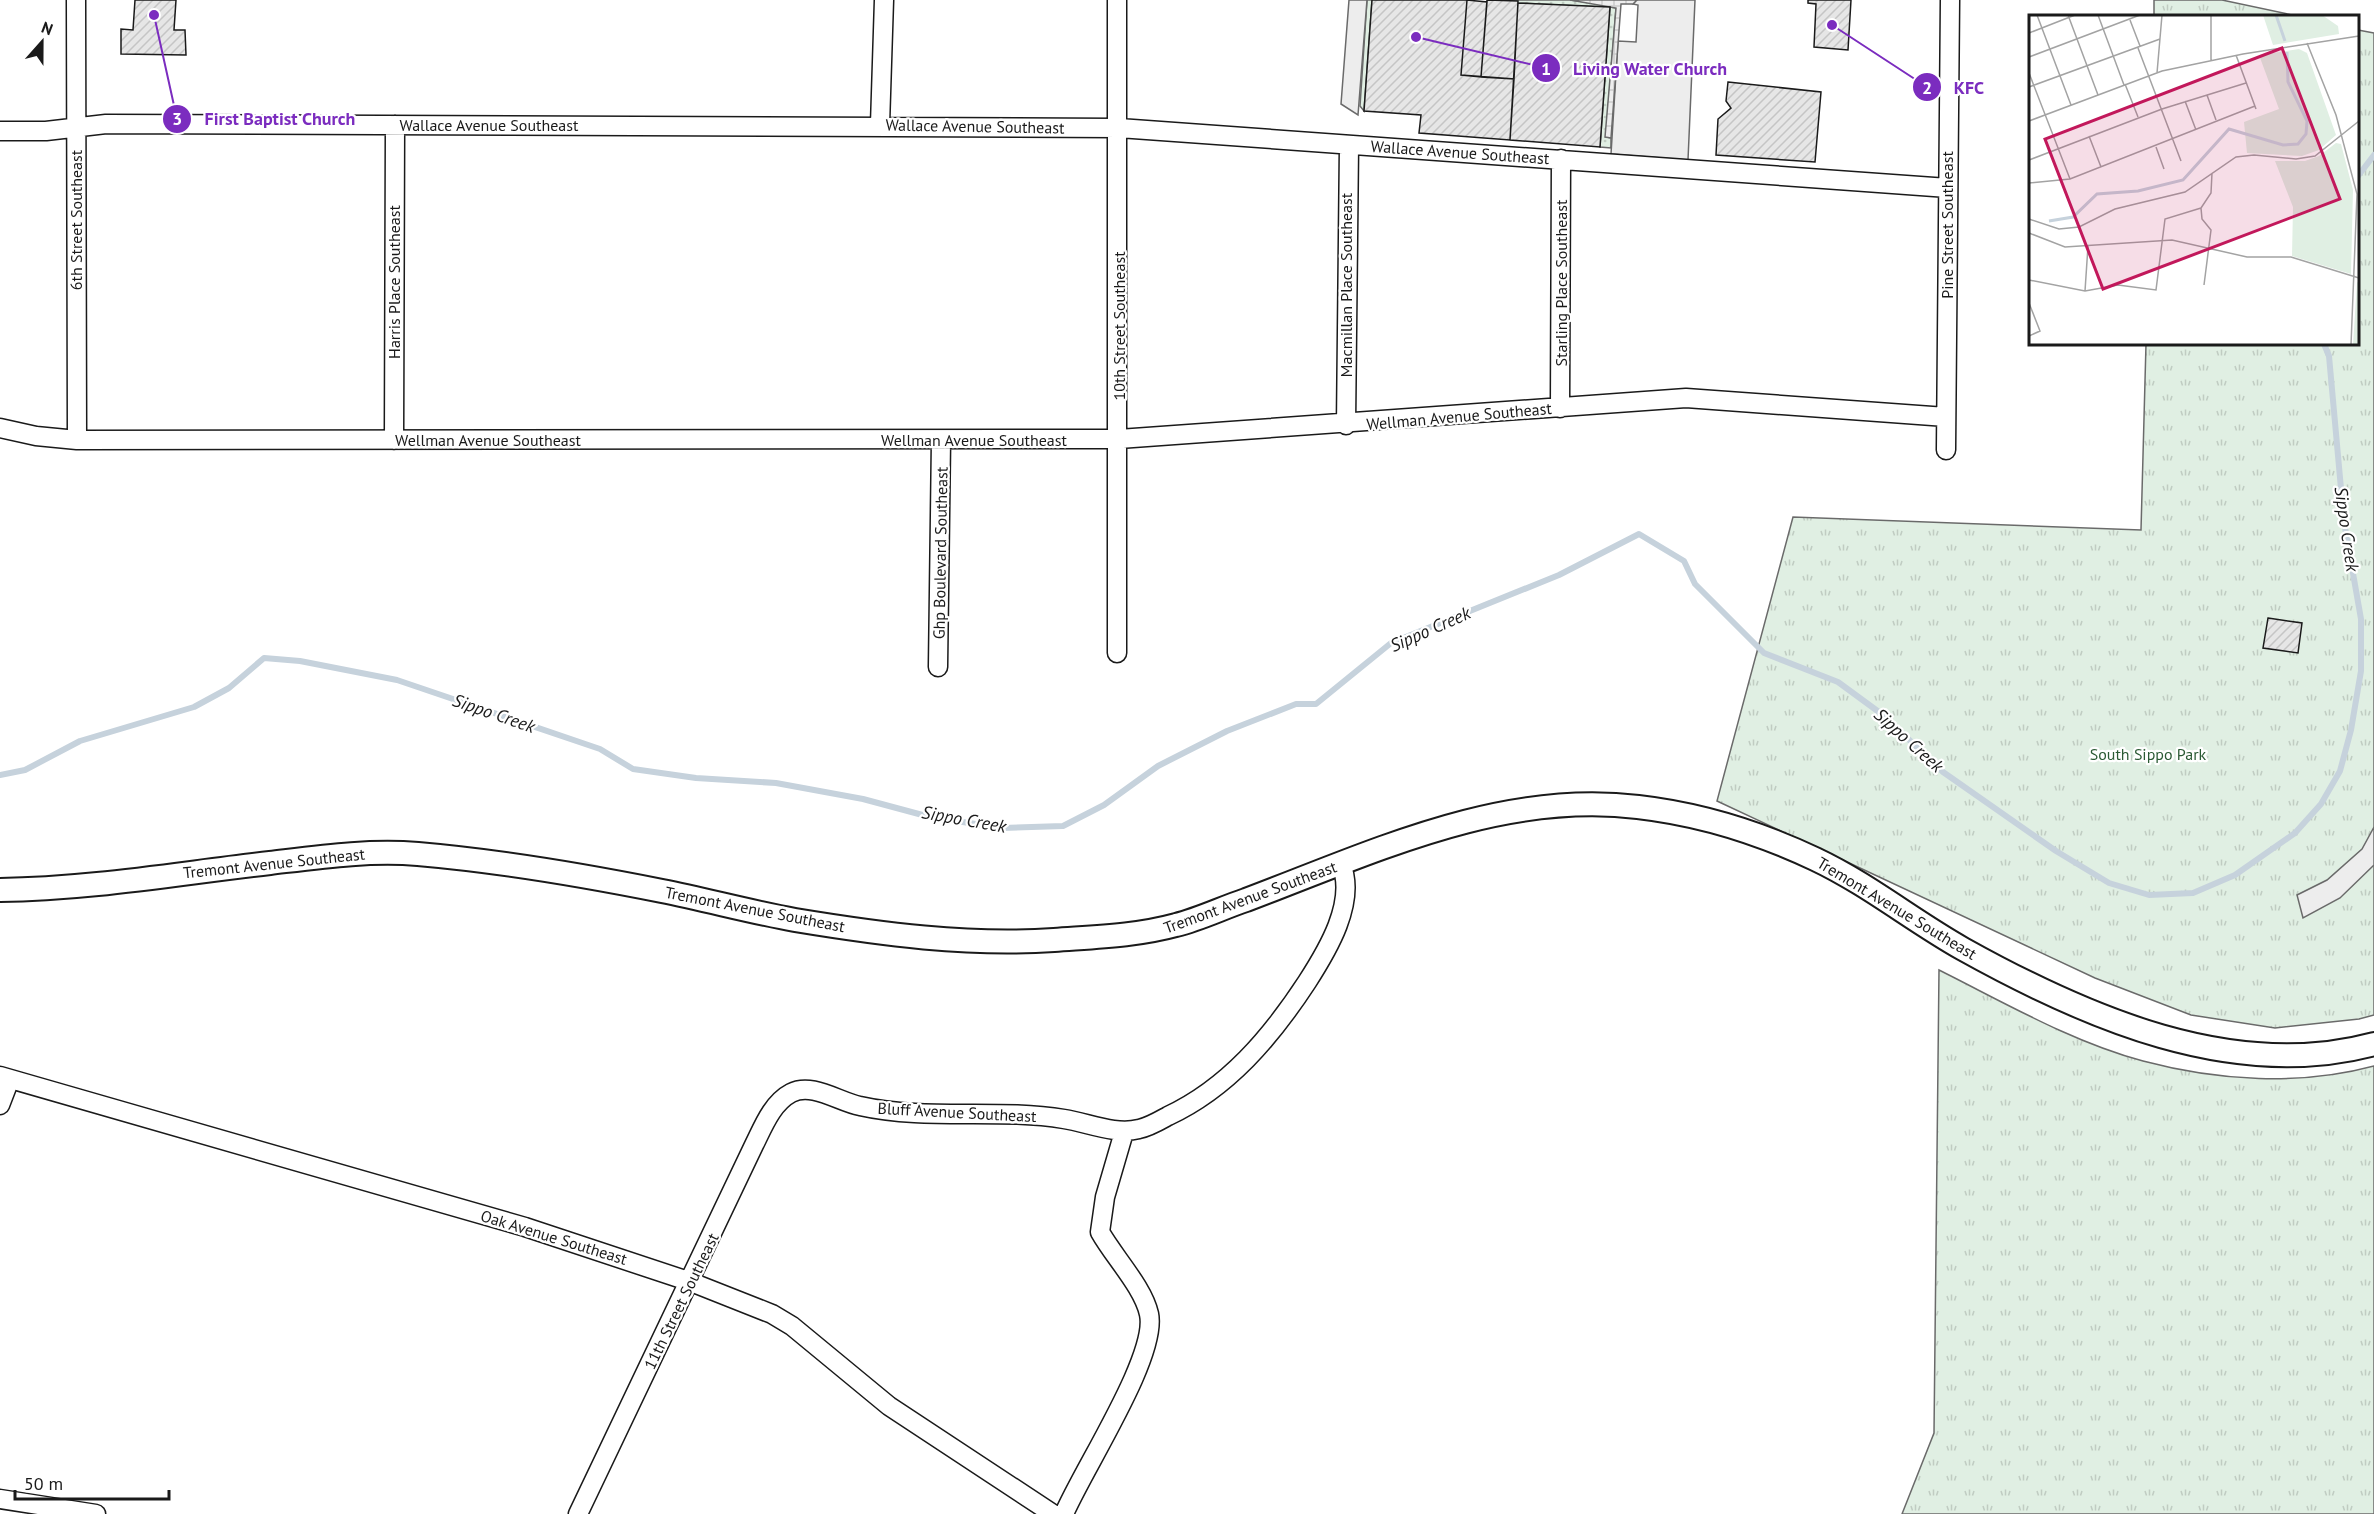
<svg xmlns="http://www.w3.org/2000/svg" width="2374" height="1514" font-family="'PT Sans',sans-serif">
	<style>
		.grass { fill: #e0efe3; stroke: #6a6a6a; stroke-width: 1.5 }
		.park { fill: url(#park-tufts); stroke: #6a6a6a; stroke-width: 1.5 }
		.garden { fill: url(#garden-dots); stroke: #6a6a6a; stroke-width: 1.5 }
		.parking { fill: #ededed; stroke: #6a6a6a; stroke-width: 1.5 }
		.plaza { fill: url(#plaza-grid); stroke: #6a6a6a; stroke-width: 1.5 }
		.lines { fill: none; stroke-linecap: round; stroke-linejoin: round }
		.stream { stroke: #c6d2dc; stroke-width: 6 }
		.building { fill: url(#building-hatch); stroke: #1a1a1a; stroke-width: 1.5 }
		.minor-casing { stroke: #1a1a1a; stroke-width: 21 }
		.tertiary-casing { stroke: #1a1a1a; stroke-width: 26 }
		.minor { stroke: #fff; stroke-width: 18 }
		.tertiary { stroke: #fff; stroke-width: 22 }
		.labels { text-anchor: middle; dominant-baseline: central; stroke-width: 4.5; stroke-linejoin: round; paint-order: stroke }
		.street-label { font-size: 16px; fill: #1a1a1a; stroke: #fff }
		.park-label { font-size: 16px; fill: #2b5a34; stroke: #fff }
		.water-label { font-size: 18px; font-style: italic; fill: #1a1a1a; stroke: #fff }
		.inset-river { fill: none; stroke: #c6d2dc; stroke-width: 3 }
		.inset-road { fill: none; stroke: #a3a3a3; stroke-width: 1.5 }
		.view { fill: #c2185b; fill-opacity: 0.15; stroke: #c2185b; stroke-width: 3 }
		.inset-edge { fill: none; stroke: #1a1a1a; stroke-width: 3 }
		.leader { fill: none; stroke: #7b2cbf; stroke-width: 2 }
		.callout-dot { fill: #7b2cbf; stroke: #fff; stroke-width: 2 }
		.mark-label { font-size: 18px; text-anchor: middle; font-weight: bold; fill: #fff }
		.callout-label { font-size: 18px; text-anchor: middle; font-weight: bold; fill: #7b2cbf; stroke: #fff; stroke-width: 4.5; stroke-linejoin: round; paint-order: stroke }
	</style>
	<defs>
		<pattern id="park-tufts" width="24" height="20" patternUnits="userSpaceOnUse" patternTransform="scale(1.5)"><rect width="24" height="20" fill="#e0efe3"/><path d="M3 7l-1-3M5 7V3M7 7l1-3M15 17l-1-3M17 17v-4M19 17l1-3" fill="none" stroke="#c0ccc2"/></pattern>
		<pattern id="garden-dots" width="8" height="8" patternUnits="userSpaceOnUse" patternTransform="scale(1.5)"><rect width="8" height="8" fill="#e0efe3"/><path d="M2 2h.1M6 6h.1" fill="none" stroke="#c0ccc2" stroke-width="1.8" stroke-linecap="round"/></pattern>
		<pattern id="plaza-grid" width="8" height="8" patternUnits="userSpaceOnUse" patternTransform="scale(1.5)"><rect width="8" height="8" fill="#ededed"/><path d="M0 4h8M4 0v8" fill="none" stroke="#cbcbcb"/></pattern>
		<pattern id="building-hatch" width="6" height="6" patternUnits="userSpaceOnUse" patternTransform="scale(1.5)"><rect width="6" height="6" fill="#e6e6e6"/><path d="M-1 1l2-2M0 6l6-6M5 7l2-2" fill="none" stroke="#c5c5c5"/></pattern>
	</defs>
	<rect width="100%" height="100%" fill="#fff"/>
	<!-- grass -->
	<path class="grass" d="M1367,0h5l-8,111 -4,-5z"/>
	<!-- park -->
	<path class="park" d="M2154,0h68l75,16h-143z
		M2358,30l16,3v982l-15,4 -84,9 -84,-13 -96,-37 -378,-177 76,-284 348,13 5,-186h212z
		M1939,970c66,33 133,72 204,91 75,20 157,25 231,5v448h-472l32,-81z"/>
	<!-- garden -->
	<path class="garden" d="M1508,0h62l31,4v3l-83,-4z
		M1610,7l6,1 -10,129 5,1v10l-11,-1z"/>
	<!-- parking -->
	<path class="parking" d="M1349,0h18l-9,115 -17,-11z
		M1636,0h59l-7,160 -77,-6 7,-113 18,1 2,-37 -5,-1z
		M2374,827v38l-34,33 -37,20 -6,-23 30,-15 35,-31z"/>
	<!-- plaza -->
	<path class="plaza" d="M1570,0h67l-4,4h-12l-10,134 -6,-1 11,-129z"/>
	<g class="lines">
		<!-- stream -->
		<path class="stream" d="M2358,176l16,-21
			M0,775l25,-5 55,-29 114,-34 35,-19 35,-30 36,3 97,19 203,69 33,20 63,9 80,5 87,16 67,18 72,11 61,-2 41,-21 54,-39 69,-35 69,-27h20l75,-61 168,-68 80,-41 45,27 11,23 69,69 74,29 45,33 60,57 113,79 53,32 40,12 44,-2 42,-18 60,-42 26,-29 19,-33 11,-41 10,-59v-52l-17,-97 -15,-166 -5,-12"/>
	</g>
	<!-- building -->
	<path class="building" d="M135,0h41l-2,30h11l1,25 -65,-1v-25l12,1z
		M1372,0h95l-6,75 53,4 -4,61 -91,-7 2,-18 -57,-4z
		M1467,0l20,2 -6,75 -20,-2z
		M1487,0l31,1 -4,78 -33,-2z
		M1808,0h43l-3,50 -34,-3 2,-43 -8,-1z
		M1518,3l92,4 -10,140 -90,-7z
		M1728,82l93,10 -6,70 -99,-7 2,-36 13,-11 -5,-7z
		M2268,618l34,5 -4,30 -35,-5z"/>
	<g class="lines">
		<!-- minor casing -->
		<g class="minor-casing">
			<path id="minor" d="M76,0l1,440
				M880,125l4,-125
				M0,131h46l60,-7 1013,4 829,60
				M1560,408l1,-249
				M1346,425l3,-280
				M0,428l36,8 41,4 1042,-1 567,-41 260,19
				M394,440l1,-315
				M1946,450l4,-450
				M1117,653v-653
				M938,667l3,-227
				M0,1076l525,151 166,55 81,32 20,12 97,80 164,108
				M0,1105l10,-26
				M0,1499l96,15
				M578,1514l176,-369c9,-18 18,-42 37,-52 21,-11 48,9 69,13 67,15 137,2 204,13 25,4 51,16 75,10 10,-2 20,-8 29,-13 60,-28 103,-79 139,-134 20,-31 50,-80 34,-118
				M1064,1514c19,-45 94,-158 85,-200 -6,-27 -35,-57 -49,-82l5,-35 19,-65"/>
		</g>
		<!-- tertiary casing -->
		<g class="tertiary-casing">
			<path id="tertiary" d="M0,890c90,-1 181,-17 270,-27 50,-6 98,-13 148,-9 81,7 164,21 244,37 45,9 89,21 133,29 85,14 173,26 259,20 40,-3 82,-4 122,-15 24,-6 46,-17 70,-25 125,-47 255,-110 392,-93 61,7 122,26 177,52 53,25 98,62 148,90 122,68 270,133 411,95"/>
		</g>
		<!-- minor -->
		<use href="#minor" class="minor"/>
		<!-- tertiary -->
		<use href="#tertiary" class="tertiary"/>
	</g>
	<g class="labels">
		<!-- street labels -->
		<g class="street-label">
			<text x="489" y="125">Wallace Avenue Southeast</text>
			<text transform="translate(975 126) rotate(1)">Wallace Avenue Southeast</text>
			<text transform="translate(1460 152) rotate(4)">Wallace Avenue Southeast</text>
			<text transform="translate(76 220) rotate(-90)">6th Street Southeast</text>
			<text transform="translate(1947 225) rotate(-90)">Pine Street Southeast</text>
			<text transform="translate(394 282) rotate(-90)">Harris Place Southeast</text>
			<text transform="translate(1561 283) rotate(-90)">Starling Place Southeast</text>
			<text transform="translate(1346 285) rotate(-90)">Macmillan Place Southeast</text>
			<text transform="translate(1119 326) rotate(-90)">10th Street Southeast</text>
			<text transform="translate(1459 416) rotate(-5)">Wellman Avenue Southeast</text>
			<text x="488" y="440">Wellman Avenue Southeast</text>
			<text x="974" y="440">Wellman Avenue Southeast</text>
			<text transform="translate(940 553) rotate(-89)">Ghp Boulevard Southeast</text>
			<text transform="translate(274 863) rotate(-6)">Tremont Avenue Southeast</text>
			<text transform="translate(1250 897) rotate(-20)">Tremont Avenue Southeast</text>
			<text transform="translate(1897 908) rotate(31)">Tremont Avenue Southeast</text>
			<text transform="translate(755 909) rotate(11)">Tremont Avenue Southeast</text>
			<text transform="translate(957 1112) rotate(3)">Bluff Avenue Southeast</text>
			<text transform="translate(554 1237) rotate(17)">Oak Avenue Southeast</text>
			<text transform="translate(681 1301) rotate(-64)">11th Street Southeast</text>
		</g>
		<!-- park labels -->
		<g class="park-label">
			<text x="2148" y="754">South Sippo Park</text>
		</g>
		<!-- water labels -->
		<g class="water-label">
			<text transform="translate(2347 529) rotate(82)">Sippo Creek</text>
			<text transform="translate(1430 629) rotate(-24)">Sippo Creek</text>
			<text transform="translate(494 713) rotate(19)">Sippo Creek</text>
			<text transform="translate(1909 740) rotate(42)">Sippo Creek</text>
			<text transform="translate(964 819) rotate(10)">Sippo Creek</text>
		</g>
	</g>
	<!-- overview -->
	<g transform="translate(2029 15)">
		<rect width="330" height="330" fill="#fff"/>
		<path d="M330,265v65h-6l4,-62z" fill="#e0efe3"/>
		<path d="M234,0h59l16,11 1,8 -66,11zM270,34l8,4 29,82 -17,15 -17,6 -55,-3 -3,-31 35,-13 -20,-54zM307,128l5,1 12,46 -2,84 -59,-18 1,-49 -18,-46h30l14,-5z" fill="#e0efe3"/>
		<path class="inset-river" d="M247,0l9,26M20,206l24,-4 24,-23 41,-3 45,-11 46,-51 54,16 15,-1 8,-10 1,-13 -19,-39 -1,-30"/>
		<path class="inset-road" d="M8,0l34,90M39,0l30,80M69,0l26,70M182,0v46M101,5l10,26M0,18l46,-18M278,28l29,72 21,79 -6,151M109,33l43,113M207,40l20,54M0,42l111,-42M0,58l41,106M128,58l5,-58M96,69l13,33M0,72l131,-48M178,80l9,25M156,86l11,29M0,106l133,-50 81,-17 116,-18M60,121l12,31M127,132l8,22M0,145l133,-51 84,-26M0,168l41,-4 185,-73M0,204l30,10 20,-2 36,-18 70,-17 51,-35 18,-2 42,4 19,-3 44,-35M0,218l36,14 107,-7 75,17h44l68,21M0,265l56,11 33,-6 38,5 9,-71 36,-11M175,270l7,-55 -9,-11 -1,-11 10,-15 1,-20M56,276l3,-45M0,288l11,28 -11,5"/>
		<path class="view" d="M253,33l58,151 -237,90 -58,-150z"/>
		<rect width="330" height="330" class="inset-edge"/>
	</g>
	<!-- callouts -->
	<path class="leader" d="M1416 37L1546 68M1832 25L1927 87M154 15L177 119"/>
	<g class="callout-dot">
		<circle cx="1416" cy="37" r="6"/>
		<circle cx="1832" cy="25" r="6"/>
		<circle cx="154" cy="15" r="6"/>
		<circle cx="1546" cy="68" r="15"/>
		<circle cx="1927" cy="87" r="15"/>
		<circle cx="177" cy="119" r="15"/>
	</g>
	<g class="mark-label">
		<text x="1546" y="75">1</text>
		<text x="1927" y="94">2</text>
		<text x="177" y="125">3</text>
	</g>
	<g class="callout-label">
		<text x="1650" y="75">Living Water Church</text>
		<text x="1969" y="94">KFC</text>
		<text x="280" y="125">First Baptist Church</text>
	</g>
	<!-- north arrow -->
	<g transform="translate(42 42) rotate(21)" stroke="#ffffff" stroke-width="4.5" paint-order="stroke">
	<path d="M0-4.5L10 22L0 15L-10 22Z" fill="#1a1a1a"/>
	<text y="-9" font-size="16" font-weight="bold" text-anchor="middle" fill="#1a1a1a">N</text>
	</g>
	<!-- scale -->
	<path d="M15 1490v9h154v-9" fill="none" stroke="#1a1a1a" stroke-width="3"/>
	<text x="24" y="1490" font-size="18" fill="#1a1a1a" stroke="#ffffff" stroke-width="4.5" paint-order="stroke">50 m</text>
</svg>
